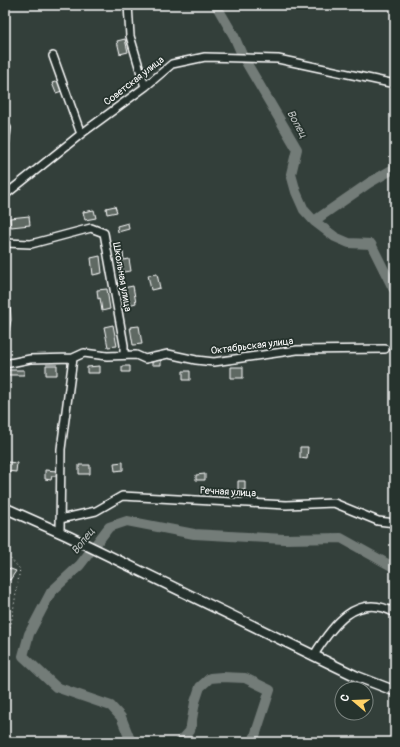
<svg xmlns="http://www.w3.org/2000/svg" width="400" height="747" font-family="Pangolin,sans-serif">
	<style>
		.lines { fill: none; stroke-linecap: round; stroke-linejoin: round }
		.river { stroke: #737b78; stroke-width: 10 }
		.building { fill: #5f6964; stroke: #fff }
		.minor-casing { stroke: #fff; stroke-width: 10 }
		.major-casing { stroke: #fff; stroke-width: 12 }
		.path { stroke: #fff; stroke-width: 1; stroke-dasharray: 1 3; stroke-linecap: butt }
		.minor { stroke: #26332d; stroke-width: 7 }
		.major { stroke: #26332d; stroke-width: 9 }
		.labels { text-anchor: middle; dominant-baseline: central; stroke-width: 3.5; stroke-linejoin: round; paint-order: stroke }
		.street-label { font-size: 10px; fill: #fff; stroke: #26332d }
		.water-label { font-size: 11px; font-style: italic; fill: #b9bdbc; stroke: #26332d }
	</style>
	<rect width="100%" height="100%" fill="#333f3a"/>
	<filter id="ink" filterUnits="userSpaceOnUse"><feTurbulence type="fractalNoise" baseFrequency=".025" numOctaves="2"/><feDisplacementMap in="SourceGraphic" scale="8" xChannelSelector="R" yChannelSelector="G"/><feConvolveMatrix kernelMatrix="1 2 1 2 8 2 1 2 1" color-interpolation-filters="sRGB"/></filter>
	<g filter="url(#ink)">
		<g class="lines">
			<!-- river -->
			<path class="river" d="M216,5l18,31 9,21 54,92 -6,25 5,18 8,18 10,11 21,16 14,6 22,1 22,44 2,1
				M314,221l55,-38 26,-15
				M131,742l-10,-25 -10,-11 -55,-19 -33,-31 6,-22 22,-42 29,-27 29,-38 18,-6 67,13 90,5 57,-1 54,30
				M180,742l10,-11 5,-29 5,-15 10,-9 12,-1 23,1 25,12 -17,52"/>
		</g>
		<!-- building -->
		<path class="building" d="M125,39l3,13 -8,2 -3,-13z
			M58,81l4,10 -6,2 -4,-10z
			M115,206l2,6 -10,2 -1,-6z
			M94,210l2,8 -11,2 -2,-8z
			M29,216l1,9 -19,2 -1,-9z
			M128,223l1,6 -11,3 -1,-6z
			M123,252l1,8 5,-1 2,12 -8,1 -1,-4 -3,1 -3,-16z
			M100,256l2,17 -9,2 -2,-17z
			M157,274l3,14 -9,2 -3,-15z
			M133,286l3,17 -11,3 -2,-18z
			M107,289l3,20 -8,2 -2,-13 -2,1 -1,-9z
			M5,302h5l1,18 -2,11h-2v26h-2z
			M113,325l4,21 -9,1 -4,-20z
			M139,326l3,18 -9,1 -3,-18z
			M161,359v6h-9v-5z
			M46,365h11v10h-11z
			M100,366v7h-13v-6z
			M122,366h8v6h-8z
			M231,367h12v11h-12z
			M8,370h16v5h-16z
			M183,371h7v9h-7z
			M300,447h8l-1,12 -7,-1z
			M7,462l10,1 -1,9 -9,-1z
			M123,462v8l-8,1 -1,-8z
			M79,465h11v9h-11z
			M45,470l12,1 -1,5h-4l-1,4 -6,-1z
			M205,474v6h-9v-5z
			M238,481h7v9h-7z
			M8,568l8,3 -6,9 -4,-1z"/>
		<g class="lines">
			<!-- minor casing -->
			<g class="minor-casing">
				<path id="minor" d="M128,5l2,31 15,51
					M53,56l28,78
					M5,144l2,-16
					M5,195l76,-61 64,-47 27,-23 33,-7 73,2 117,25
					M5,243l26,1 60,-16 13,5 20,112v9
					M5,364l25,-5 43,-1 11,-5 23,3 29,-1 9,4 23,-5 28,6 18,2 83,-12 88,-1
					M60,519l36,-8 26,-15 164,9 48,-2 44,18 17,2
					M60,532l1,-83 12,-91
					M314,655c18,-29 43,-64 81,-42"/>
			</g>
			<!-- major casing -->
			<g class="major-casing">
				<path id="major" d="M5,508l63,28 288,140 39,15"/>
			</g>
			<!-- path -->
			<path class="path" d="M5,553l15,16 -9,55 -6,19"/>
			<!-- minor -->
			<use href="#minor" class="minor"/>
			<!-- major -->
			<use href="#major" class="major"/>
		</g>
	</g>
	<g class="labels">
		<!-- street labels -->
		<g class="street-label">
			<text transform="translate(134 81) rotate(-38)">Советская улица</text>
			<text transform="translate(122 277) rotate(80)">Школьная улица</text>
			<text transform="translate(252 346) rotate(-7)">Октябрьская улица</text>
			<text transform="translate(228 492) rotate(3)">Речная улица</text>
		</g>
		<!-- water labels -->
		<g class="water-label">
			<text transform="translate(297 124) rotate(61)">Вопец</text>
			<text transform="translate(83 541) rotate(-52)">Вопец</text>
		</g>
	</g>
	<!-- margin -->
	<rect width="400" height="747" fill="none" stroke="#26332d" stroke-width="20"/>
	<rect x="10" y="10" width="380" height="727" fill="none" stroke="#fff" stroke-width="1.5" filter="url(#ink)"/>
	<!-- north arrow -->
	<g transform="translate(354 701) rotate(289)"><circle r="19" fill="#26332d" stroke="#7d8581"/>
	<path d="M0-3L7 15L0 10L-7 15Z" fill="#ffd166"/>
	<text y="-6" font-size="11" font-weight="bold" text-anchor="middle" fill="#ffffff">С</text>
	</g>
</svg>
